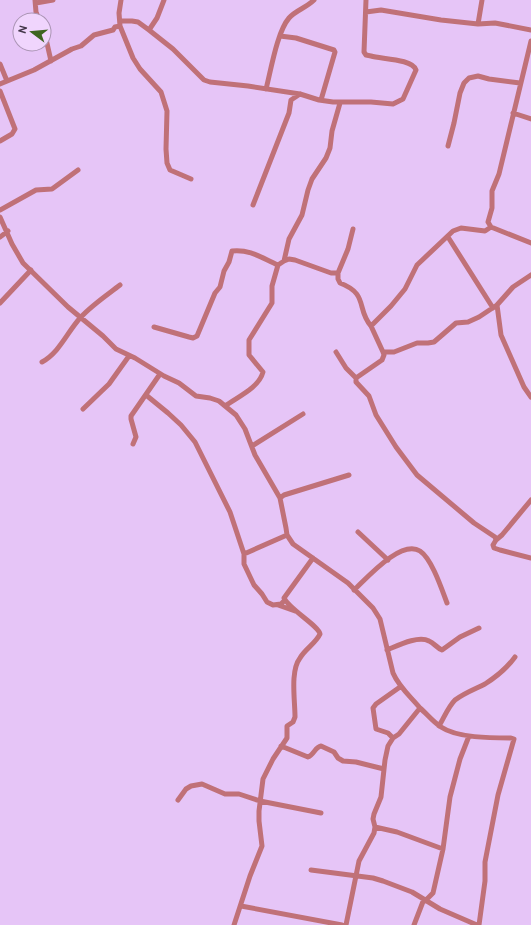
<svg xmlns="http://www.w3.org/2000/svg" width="531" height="925" font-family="Overpass,sans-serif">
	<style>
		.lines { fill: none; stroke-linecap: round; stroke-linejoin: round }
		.minor { stroke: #c07178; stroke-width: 5 }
	</style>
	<rect width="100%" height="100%" fill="#e6c5f7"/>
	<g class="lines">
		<!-- minor -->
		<path class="minor" d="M35,0l1,12 3,8
			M36,3l17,-3
			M366,12l15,-2 60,10 37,4 17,-1 36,7
			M120,21h12l6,1 11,8 24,19 31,31 6,2 38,4 52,8 19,6 14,2h38l22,2 10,-5 13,-29c-3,-11 -35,-11 -45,-14l-5,-1 -2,-3 2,-52
			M478,24l4,-24
			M120,26l13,32 7,11 21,23 6,19 -1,38 1,14 3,7 21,9
			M44,30l7,31
			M149,30l8,-12 7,-18
			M280,36l16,2 38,12 1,2 -14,48
			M531,41l-32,133 -7,17v17l-4,14 3,5 40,16
			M0,64l7,17
			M0,84l34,-14 38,-21 9,-3 13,-11 19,-5 2,-3 5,-1 -1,-13 2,-13
			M266,89c5,-19 11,-57 23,-71 7,-8 17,-10 25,-18
			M0,91l15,38 -3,5 -12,7
			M513,113l18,6
			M448,146l6,-23 6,-30 4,-10 5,-5 9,-2 11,3 31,4
			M253,205l36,-92 2,-13 9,-6
			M0,210l36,-20 16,-1 26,-19
			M0,217l12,27 11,19 45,44 35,29 13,13 19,9 29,18 15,7 17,13 14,2 9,3 17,14 9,14 10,26 25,43 6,30 1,7 6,9 55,39 25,25 7,11 13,54c6,14 17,23 27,35l-21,26 -6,4 -5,8 -3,14 -4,37 -7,17 -1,5 2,8 -1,6 -15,28 -13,64
			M0,237l8,-6
			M448,237l45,71
			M284,261l5,-2 6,1 36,13h7l10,-24 5,-20
			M338,273v6l2,4c29,11 16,26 31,43
			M0,303l31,-33
			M497,305l4,30 23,52 7,10
			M154,327l35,10 4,1 4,-2 18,-43 5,-6 4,-16 5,-9 3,-11c18,-2 30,7 46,14l6,-4 5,-22 13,-24 6,-25 4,-11 14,-21 4,-10 2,-17 8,-28
			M336,352l10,16 10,10v4l13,14 7,19 20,32 21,28 57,48 21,14 1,3
			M383,352h11l23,-9h11l6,-1 22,-19 12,-1 11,-5 18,-12 16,-18 18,-12
			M42,362c18,-10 25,-30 39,-45 11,-12 26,-22 39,-32
			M356,378l26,-18 2,-5 -1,-3 -12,-26 20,-20 14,-17 12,-24 36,-34 8,-3 24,3 6,-4
			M146,395l22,18 13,12 14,17 35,70 14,42v10l10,21 8,9 5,8 6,3 8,-1 4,-4
			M225,406c12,-9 34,-18 38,-34l-14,-17v-15l23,-37v-17l6,-21
			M83,409l26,-25 20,-28
			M133,444l3,-7 -5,-18v-3l29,-42
			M252,446l51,-32
			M280,498l4,-3 65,-20
			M531,500l-29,35 -6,5 -3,5 1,3 6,2 31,8
			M358,532l30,28
			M244,554l43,-19
			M354,590c13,-12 47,-51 66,-39 12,8 22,39 27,52
			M278,605l17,6
			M387,650c10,-4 31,-15 42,-9 5,2 8,7 13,9l18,-13 19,-9
			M420,708c7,6 13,14 21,19 16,11 50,11 70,11l3,1 -16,56 -13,67v19l-6,44
			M439,726c5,-8 9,-19 16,-26 9,-7 20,-11 30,-16 11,-7 22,-16 30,-27
			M393,738l-5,-5 -12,-4 -3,-21 3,-4 24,-17
			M281,746l27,11c6,-2 7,-10 13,-11l13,6 4,6 5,3 13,1 28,7
			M178,800l8,-11 5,-3 11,-2 23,10h14l21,7 61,12
			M375,827l22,5 46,17
			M311,870l62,8 10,3 29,11 28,17 37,16
			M426,900l7,-7 10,-44 7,-52 10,-38 9,-23
			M241,906l101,19
			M234,925l16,-49 12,-30 -3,-25v-10l4,-32 10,-20 14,-21v-12l6,-4 2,-5c0,-17 -5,-46 5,-59 5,-9 16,-15 20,-24 -1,-8 -31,-25 -36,-36l29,-40
			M414,925l10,-26"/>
	</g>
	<!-- north arrow -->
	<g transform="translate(32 32) rotate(286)"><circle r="19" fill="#f0d5fd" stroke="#ab95b5"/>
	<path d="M0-3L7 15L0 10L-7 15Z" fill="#3d6520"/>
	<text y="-6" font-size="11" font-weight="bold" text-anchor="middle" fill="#433649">N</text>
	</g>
</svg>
